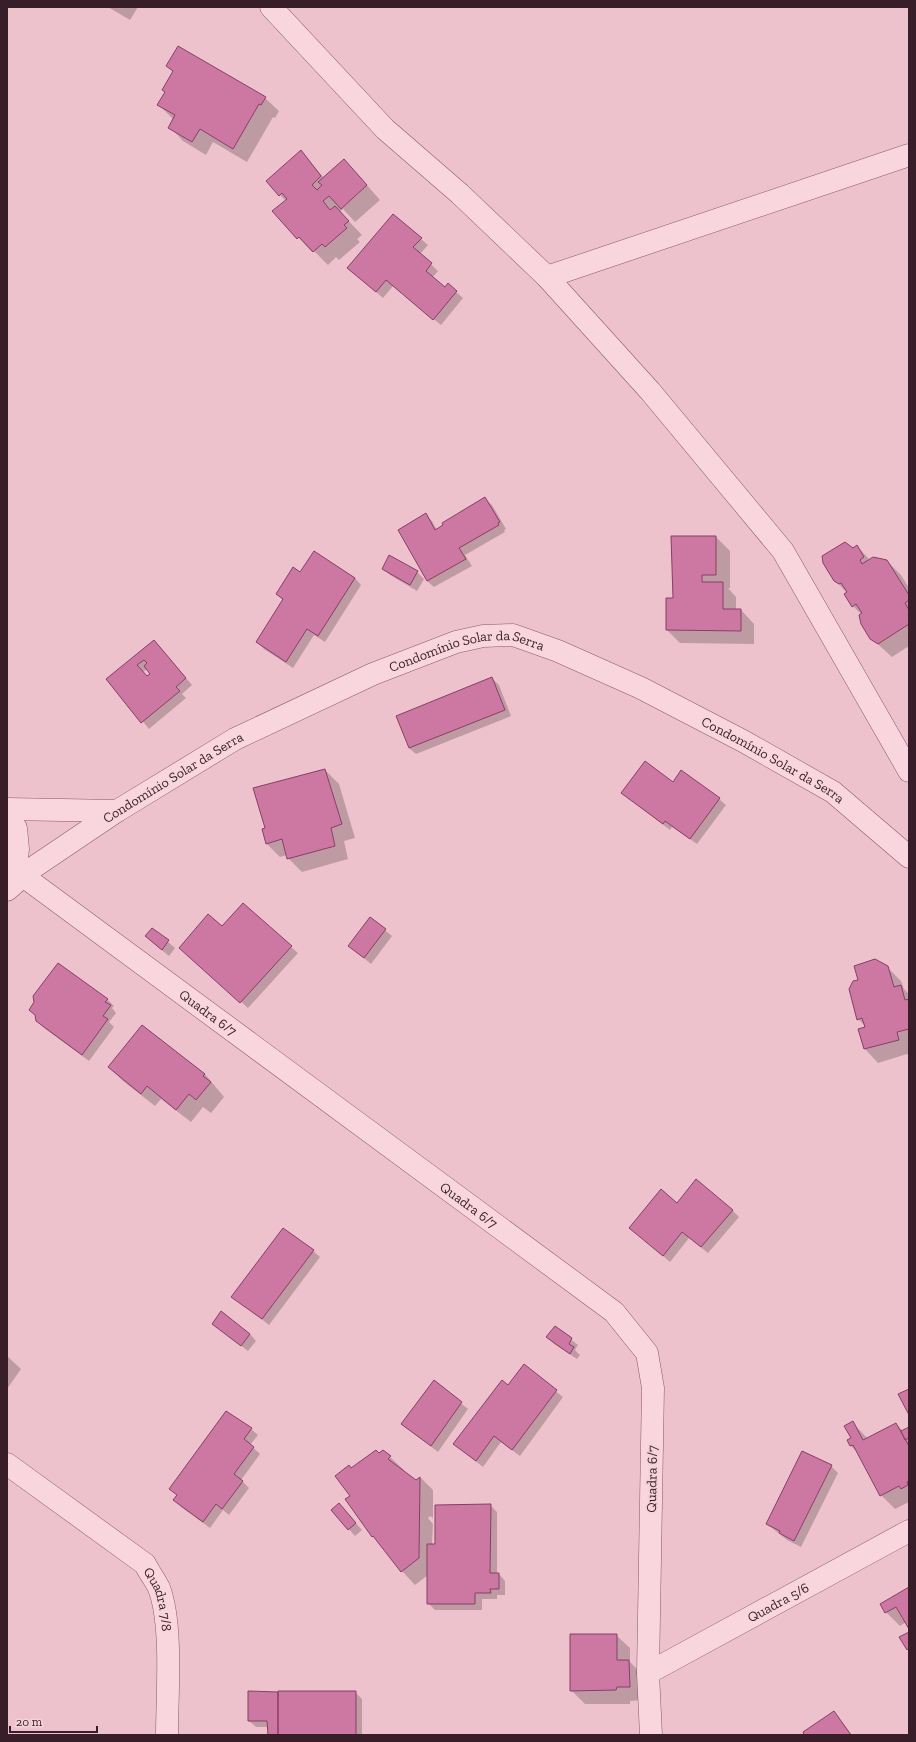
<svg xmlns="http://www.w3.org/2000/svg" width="916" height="1742" font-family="'Zilla Slab',serif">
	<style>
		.shadow { fill: #0003; fill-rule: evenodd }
		.building { fill: #cc78a3; stroke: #873f65; fill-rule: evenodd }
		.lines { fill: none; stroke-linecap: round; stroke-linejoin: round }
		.minor-casing { stroke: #88596c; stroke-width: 23 }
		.minor { stroke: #f9d6dd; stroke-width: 22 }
		.labels { text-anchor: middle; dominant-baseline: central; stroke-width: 4; stroke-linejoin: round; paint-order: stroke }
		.street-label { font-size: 14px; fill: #381e29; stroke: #f5d2da }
	</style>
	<rect width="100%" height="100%" fill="#eec2cc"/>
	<!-- shadow -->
	<path class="shadow" d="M108,7h30l-8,13z
		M168,66l97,32 14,13 -4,7 -2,-1 -26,45 -34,-20 -7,13 -23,-14 -13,-14 4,-7 -15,-15 7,-12 7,-21z
		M301,151l23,27 33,-4 23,26 -25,22 -12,-13 -3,3 22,23 -5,4 3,3 -21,18 -3,-3 -8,8 -15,-15 -1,2 -38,-41 12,-10 -6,-6z
		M393,215l35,30 -8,9 18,17 -6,7 13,10 3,-3 15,13 -22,27 -48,-39 -10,12 -28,-24z
		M485,499l7,6 14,24 -2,1 1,2 -40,23 7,11 -38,21 -7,-6 -1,-66 6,6 5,9z
		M672,537h44l14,14v37h-2l8,9v13h5l13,14v20l-74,-1 -13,-13 7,-31z
		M857,546l13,14 17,1 14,14 8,13v58l-17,11 -21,-19 -9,-23 -9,-9 -7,-12 1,-1 -12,-13 17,-31z
		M383,568l34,4 7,7 -7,12 -27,-16z
		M355,578l6,7 -36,57 -11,-7 -21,33 -29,-19 -7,-7 26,-42 -6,-6z
		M154,641l38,44 -10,9 4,4 -37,31 -41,-50zM147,669l4,5 -3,3 -5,-5z
		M492,678l7,7 12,31 -95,38 -7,-6z
		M325,770l14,14 16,54 -11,3 4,18 -46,13 -14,-14 -1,-3 -7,2 -13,-13 -1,-16z
		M673,783l46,16 7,6 -29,39 -25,-17 -2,3 -48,-37z
		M370,918l22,18 -21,28 -22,-18z
		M153,929l22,19 -6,8 -16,-13z
		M291,947l7,6 -50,55 -61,-54z
		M887,967l14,14 3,8 5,5v62l-2,-2 -29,9 -13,-14 -6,-19 8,-2 -9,-9 1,-38z
		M107,999l7,7 -2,2 4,5 -7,9 5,5 -25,34 -45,-33 -7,-7z
		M109,1067l96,7 19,23 -13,16 -8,-6 -12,15 -30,-23 -6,7 -32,-25z
		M677,1204l55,6 7,7 -31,36 -19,-15 -19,24 -33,-28z
		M313,1251l7,6 -51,68 -36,-28z
		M213,1324l37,10 6,7 -8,10z
		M555,1327l23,18 -3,5 5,5 -3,4 -23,-15 -7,-7z
		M7,1356l14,13 -14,20z
		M524,1366l39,31 -43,59 -19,-14 -18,25 -29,-23 54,-57z
		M434,1381l34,28 -30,43 -36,-28z
		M852,1422l16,17 28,-15 7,7 6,-3v74l-14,7 -14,-14 -22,-41 -8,-8z
		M251,1429l7,6 -8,10 10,9 -19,26 8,8 -20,27 -6,-5 -13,18 -29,-21 -6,-7 3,-4 -7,-7z
		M383,1452l7,5 14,13 -1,1 13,10 4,-4 13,13v28l-3,-2 -2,2 5,6 -1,21h4l54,-40 7,7v62h2l6,7v14h-8v4h-15v11h-47l-7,-7v-28l-13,10 -13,-14 -29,-35 -22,-40v-27z
		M831,1466l7,7 -37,74 -14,-7 -20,-16z
		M332,1510l13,1 17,19 -7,6z
		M909,1588v39l-3,-5 -6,4 -14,-14z
		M616,1635l14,13v14l12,12 1,26 -13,1v3h-45l-14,-14z
		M355,1692l7,7v36h-93l-1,-8h-12l-7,-6z
		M834,1712l18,23h-46z"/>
	<!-- building -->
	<path class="building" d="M178,46l88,51 -5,8 -2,-1 -26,45 -33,-20 -8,13 -24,-14 7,-13 -18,-10 8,-13 -3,-2 11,-19 -7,-5z
		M301,150l20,26 -9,9 5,5 5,-5 -4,-3 26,-23 23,26 -26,24 -12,-13 -6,5 7,9 5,-4 14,15 -5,4 3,3 -22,19 -3,-3 -9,8 -14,-15 -2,2 -25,-28 15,-12 -5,-6 -3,3 -13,-15z
		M393,214l29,24 -9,9 19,16 -6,8 19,16 3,-4 9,8 -24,29 -47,-40 -10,12 -29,-24z
		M485,497l15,25 -2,1 1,2 -40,23 7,11 -39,22 -29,-51 28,-17 9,17 8,-5 -1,-2z
		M671,536h45v39h-14v7h21v27h18v22l-75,-1v-32h7z
		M845,542l8,6 4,-3 7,12 -4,3 2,4 11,-7 14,3 22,35v5l-4,3 4,7v14l-31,20 -8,-5 -9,-15 -2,-9 3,-2 -6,-9 -4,3 -8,-13 3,-2 -6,-9 -2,1 -5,-3 -11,-18 -1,-7z
		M314,551l41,27 -37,58 -11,-7 -21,33 -30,-20 27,-43 -7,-5 17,-27 7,5z
		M389,555l29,16 -8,14 -28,-16z
		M154,640l32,38 -10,9 4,4 -39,32 -35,-44zM144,660l3,3 -3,3 6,8 -3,2 -10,-11z
		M492,677l13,33 -96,38 -13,-32z
		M645,761l28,21 8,-12 39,28 -30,41 -25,-18 -2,3 -42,-31z
		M325,769l17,55 -11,4 4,18 -48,13 -5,-20 -16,5 -4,-15 3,-1 -12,-40z
		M243,903l49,43 -52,57 -61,-55 29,-34 14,12z
		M370,917l16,12 -22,29 -16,-12z
		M152,928l17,12 -7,10 -17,-14z
		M875,959l13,7 6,21 7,-2 4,15 4,-1v30l-12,3 2,8 -35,9 -6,-20 7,-2 -3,-9 -5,2 -8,-31 4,-8 5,-1 -4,-14z
		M58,963l50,36 -3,3 6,3 -8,11 5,3 -26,36 -46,-34 -1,-6 -6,-5 5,-8 -1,-6z
		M142,1025l63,49 -2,2 8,6 -15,18 -7,-6 -13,16 -29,-24 -6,8 -33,-27z
		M696,1179l37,31 -32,37 -19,-15 -19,24 -34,-28 32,-39 16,14z
		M283,1228l31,22 -52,69 -31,-22z
		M221,1311l29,23 -9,12 -29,-22z
		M555,1326l17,12 -3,6 5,3 -4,7 -24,-17z
		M524,1364l33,26 -45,60 -18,-14 -18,25 -23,-17 49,-64 6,5z
		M434,1380l28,22 -31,44 -30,-22z
		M909,1389v26l-11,-21z
		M226,1411l26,17 -8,11 10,8 -20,27 9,7 -21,28 -6,-5 -13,18 -30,-22 4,-5 -8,-6z
		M853,1421l10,19 33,-17 13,23v35l-2,1 1,3 -7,4 -2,-3 -19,10 -27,-51 -3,1 -3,-6 4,-2 -7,-12z
		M909,1427v11l-4,2 -4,-9z
		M376,1450l3,3 4,-3 8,6 -3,3 28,21 4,-3 -1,81 -18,14 -28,-36 -1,1 -27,-38 5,-3 -15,-20 14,-11 2,3z
		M802,1451l30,14 -38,76 -15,-8 1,-2 -14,-7z
		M339,1503l17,20 -8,7 -17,-20z
		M491,1504l-1,69h9v16h-9l1,4h-16v11h-48v-60h8v-39z
		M909,1587v42l-13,-22 -11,6 -5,-9z
		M909,1632v16l-2,2 -8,-13z
		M570,1634h47v26h12l1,27h-13l-1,3 -46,1z
		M248,1691l30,1v43h-10l-1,-14h-19z
		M278,1691h78v44h-78z
		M834,1711l17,24h-47l-1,-3z"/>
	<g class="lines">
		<!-- minor casing -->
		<g class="minor-casing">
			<g id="minor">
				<path d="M271,7l114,122 75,65 87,83 103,114 133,160 126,220"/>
				<path d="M547,277l362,-122"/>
				<path d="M7,809l110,2"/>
				<path d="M7,819l9,9 2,21 -2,17 -9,23"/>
				<path id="s1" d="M23,876l591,436 33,41 6,35 -5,285 3,62"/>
				<path id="s2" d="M7,890l24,-21 86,-58 118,-72 138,-65 83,-32 27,-6 30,-1 45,16 83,37 102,53 90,51 76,65"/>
				<path id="s3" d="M7,1464l138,100c4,8 10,16 14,24 14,37 8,107 8,147"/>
				<path id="s4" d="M648,1673l261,-142"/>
			</g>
		</g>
		<!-- minor -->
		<use href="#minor" class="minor"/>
	</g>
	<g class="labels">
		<!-- street labels -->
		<g class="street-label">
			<text stroke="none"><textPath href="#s2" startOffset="525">Condomínio Solar da Serra</textPath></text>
			<text stroke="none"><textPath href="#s2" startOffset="862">Condomínio Solar da Serra</textPath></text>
			<text stroke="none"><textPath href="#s2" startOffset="201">Condomínio Solar da Serra</textPath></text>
			<text stroke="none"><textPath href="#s1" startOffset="230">Quadra 6/7</textPath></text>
			<text stroke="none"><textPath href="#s1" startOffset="554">Quadra 6/7</textPath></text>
			<text transform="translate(652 1479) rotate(-89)">Quadra 6/7</text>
			<text stroke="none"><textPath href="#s3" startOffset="209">Quadra 7/8</textPath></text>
			<text stroke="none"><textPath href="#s4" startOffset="148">Quadra 5/6</textPath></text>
		</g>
	</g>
	<!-- border -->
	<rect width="916" height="1742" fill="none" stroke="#381e29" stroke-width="16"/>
	<!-- scale -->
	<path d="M10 1726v6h87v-6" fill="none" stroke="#381e29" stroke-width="2"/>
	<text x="16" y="1726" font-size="12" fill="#381e29" stroke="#f5d2da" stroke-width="3" paint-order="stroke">20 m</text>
</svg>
